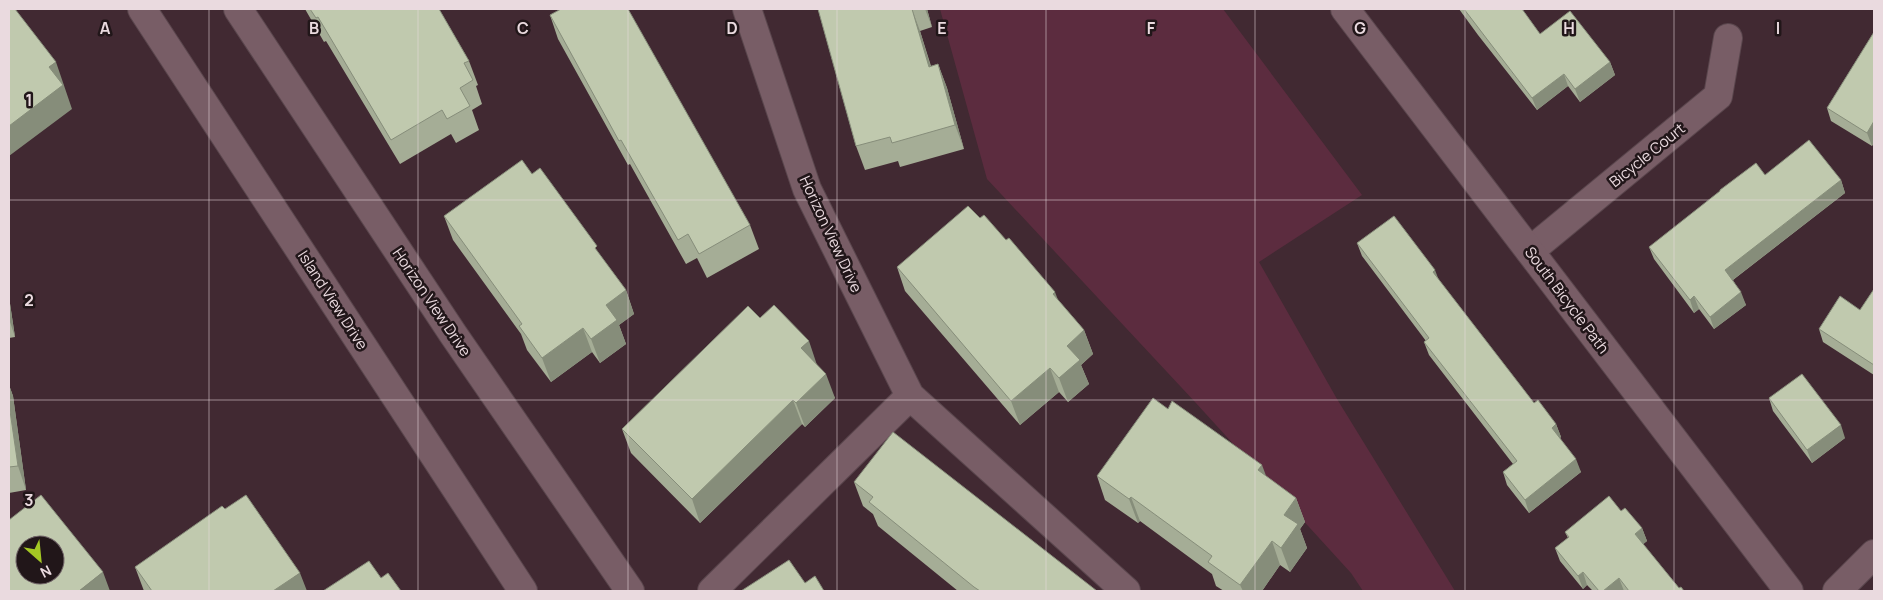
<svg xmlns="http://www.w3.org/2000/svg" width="1883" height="600" font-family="Manrope,sans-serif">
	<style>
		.green { fill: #5c2c3f }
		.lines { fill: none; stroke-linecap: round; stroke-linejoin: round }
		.minor-casing { stroke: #5a464d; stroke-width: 30 }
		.tertiary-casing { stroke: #5a464d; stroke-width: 30 }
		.minor { stroke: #785d66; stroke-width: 28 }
		.tertiary { stroke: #785d66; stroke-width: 28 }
		.wall { fill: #a5ad96 }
		.shaded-wall { fill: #868d7a }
		.building { fill: #c0c9ae; stroke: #868d7a; fill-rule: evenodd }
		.grid { fill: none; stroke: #eadadf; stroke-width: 1; stroke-opacity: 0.55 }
		.labels { text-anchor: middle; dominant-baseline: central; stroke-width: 5; stroke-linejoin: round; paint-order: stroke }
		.street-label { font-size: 15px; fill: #eadadf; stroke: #211619 }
		.grid-label { font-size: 16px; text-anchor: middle; font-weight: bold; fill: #eadadf; stroke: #211619; stroke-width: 5; stroke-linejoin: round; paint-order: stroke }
	</style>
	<rect width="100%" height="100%" fill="#412932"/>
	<!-- green -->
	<path class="green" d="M940,9h283l139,186 -103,67 78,137 118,192h-92l-12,-18 -156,-171 -208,-223z"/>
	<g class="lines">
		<!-- minor casing -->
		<g class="minor-casing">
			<path id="minor" d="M142,9l381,582
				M238,9l215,325 177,257
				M747,9l60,180 103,207 216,195
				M1530,251l188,-155 10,-58
				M712,591l198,-195
				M1837,591l37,-37"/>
		</g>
		<!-- tertiary casing -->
		<g class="tertiary-casing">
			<path id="tertiary" d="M1345,9l444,582"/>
		</g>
		<!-- minor -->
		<use href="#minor" class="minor"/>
		<!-- tertiary -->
		<use href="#tertiary" class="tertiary"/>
	</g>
	<!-- wall -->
	<path class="wall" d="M305,9h134l30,52 9,24 -2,1 6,18 -10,6 7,20 -23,13 -5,-9 -51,30 -74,-123 -2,1z
		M818,9h109l5,18 -12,4 11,35 7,-2 9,24 17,61 -64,18 -2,-6 -33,9 -9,-24z
		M1459,9h63l18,25 70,28 5,13 -35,27 -12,-16 -31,24 -59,-75z
		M550,15l200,210 9,24 -52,29 -10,-20 -11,6 -56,-100 -2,1 -70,-126z
		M1874,32v110l-2,4 -41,-25 -4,-13z
		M532,174l67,80 27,36 8,24 -15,11 7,19 -26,19 -8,-11 -41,30 -24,-32 -6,-16 -68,-94 -9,-24z
		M1765,175l76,5 4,13 -112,87 13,25 -32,24 -15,-20 -5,4 -40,-54 -5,-12z
		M1357,243l81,37 96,123 22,21 5,13 -1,1 21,34 -52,41 -22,-28 -4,-13 10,-8 -84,-109 -5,-13 2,-1 -64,-85z
		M897,267l161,33 26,30 9,24 -12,11 8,19 -21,18 -9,-10 -39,33 -115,-134z
		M1874,289v86l-51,-33 -4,-13 41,-19z
		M9,297l6,40 -6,1z
		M760,318l57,47 18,33 -30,29 -3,-3 -102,99 -69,-70 -9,-24z
		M9,385l4,11 13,94 -17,3z
		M1769,398l76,40 -33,25 -39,-52z
		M1168,409l98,68 30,21 9,24 -5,7 7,19 -17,24 -10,-7 -18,26h-38l-8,-5 -4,-12 -72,-53 -2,2 -33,-23 -8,-24z
		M854,482l243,109h-139l-80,-65 -5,-12 -10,-8z
		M225,509l82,82h-163l-9,-24z
		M1621,511l21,17 5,13 -4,3 36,44 5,3h-91l-6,-6 -4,4 -23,-28 -5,-13 13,-10 -3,-6z"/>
	<!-- shaded-wall -->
	<path class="shaded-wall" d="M912,9l8,22 18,60 -9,-24z
		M925,9h2l5,18z
		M56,62l16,47 -63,47v-30l40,-59z
		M1610,62l5,13 -35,27 -5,-13z
		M938,64l9,24 17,61 -9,-24z
		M1564,74l4,12 -31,24 -5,-12z
		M1874,121v21l-2,4 -5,-13z
		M1841,180l4,13 -115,89 -5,-12z
		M1435,270l5,13 -7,-11z
		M626,290l8,24 -15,11 7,19 -26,19 -9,-24 15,-34z
		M1055,292l9,24 -11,-22z
		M1741,292l5,13 -32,24 -4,-12z
		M1694,296l5,13 -5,4 -4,-13z
		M9,297l6,40 -6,-18z
		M583,328l9,24 -41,30 -9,-24z
		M1084,330l9,24 -12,11 8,19 -21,18 -9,-24 8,-32z
		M809,341l8,24 -16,-17z
		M1050,368l9,24 -39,33 -9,-24z
		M826,374l9,24 -30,29 -9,-24z
		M9,385l4,11 13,94 -8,-24 -9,-62z
		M793,400l9,24 -102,99 -8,-24z
		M1556,424l5,13 -5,4 -4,-13z
		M1841,425l4,13 -33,25 -5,-13z
		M1576,459l5,13 -52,41 -4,-13z
		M1262,465l9,24 -13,-19z
		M1131,497l9,24 -2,2 -9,-24z
		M1296,498l9,24 -5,7 7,19 -17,24 -9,-24 3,-33z
		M1642,528l5,13 -7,6 -5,-13z
		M1272,541l8,24 -18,26h-19l-3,-6z
		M103,572l7,19h-31z
		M1583,572l4,13 -4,4 -5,-13z
		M300,573l7,18h-34z
		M1619,578l5,13h-21z"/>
	<!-- building -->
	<path class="building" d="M9,9h6l41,53 -7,5 14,18 -54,41z
		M310,9h129l30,52 -5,2 9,17 -13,8 10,18 -23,13 -5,-9 -51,30 -73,-123 -2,1z
		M561,9h67l122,216 -51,29 -11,-20 -10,6 -57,-100 -2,1 -69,-126z
		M818,9h94l17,58 9,-3 17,61 -63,18 -2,-6 -34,9z
		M1464,9h58l18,25 30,-23 40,51 -35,27 -11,-15 -32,24z
		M1874,32v89l-7,12 -40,-25z
		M1809,140l32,40 -116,90 16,22 -31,25 -16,-21 -4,4 -41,-53 71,-56v-1l36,-27 9,12z
		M522,160l10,14 8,-6 57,78 -2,2 31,42 -20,15 11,15 -26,19 -8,-11 -41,30 -23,-32 3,-2 -78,-108z
		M968,206l12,12 4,-3 22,25 3,-2 46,54 -2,2 31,36 -17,16 13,14 -21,18 -9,-10 -39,33 -114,-134z
		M1394,216l41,54 -2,2 101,131 4,-3 18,24 -4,4 24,31 -51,41 -22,-28 14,-11 -93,-119 5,-4 -72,-95z
		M1874,289v76l-55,-36 21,-33 20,14z
		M774,305l35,36 -8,7 25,26 -30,29 -3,-3 -101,99 -70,-70 126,-123 12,12z
		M1802,374l39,51 -34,25 -38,-52z
		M1153,398l15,11 4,-8 90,64 -4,5 38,28 -12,17 14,9 -17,24 -9,-7 -32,44 -32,-23 4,-6 -81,-59 -2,2 -32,-23z
		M9,404l9,62 -9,1z
		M893,432l204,159h-117l-6,-4 -105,-85 4,-5 -19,-15z
		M41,495l62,77 -24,19h-70v-71zM25,545h30v30h-30z
		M246,495l54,78 -27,18h-121l-17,-24 87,-61 3,3z
		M1609,496l12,15 4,-3 17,20 -7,6 44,54 2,-1 3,4h-55l-10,-13 -16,13h-4l-16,-19 -5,4 -23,-28 14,-11 -4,-5z
		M789,560l16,23 10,-7 9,15h-83z
		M369,561l12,17 7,-5 13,18h-78z"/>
	<!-- grid -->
	<path class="grid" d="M209,9v582M418,9v582M628,9v582M837,9v582M1046,9v582M1255,9v582M1465,9v582M1674,9v582M9,200h1865M9,400h1865"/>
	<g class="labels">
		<!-- street labels -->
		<g class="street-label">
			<text transform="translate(1647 155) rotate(-39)">Bicycle Court</text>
			<text transform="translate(831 234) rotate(65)">Horizon View Drive</text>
			<text transform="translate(333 300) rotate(57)">Island View Drive</text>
			<text transform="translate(1567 300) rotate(53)">South Bicycle Path</text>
			<text transform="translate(432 302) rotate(56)">Horizon View Drive</text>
		</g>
	</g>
	<g class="grid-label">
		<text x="105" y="34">A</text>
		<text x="314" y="34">B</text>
		<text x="523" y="34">C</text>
		<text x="732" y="34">D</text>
		<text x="942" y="34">E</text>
		<text x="1151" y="34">F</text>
		<text x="1360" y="34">G</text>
		<text x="1569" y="34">H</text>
		<text x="1778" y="34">I</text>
		<text x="29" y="106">1</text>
		<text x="29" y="306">2</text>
		<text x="29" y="506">3</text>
	</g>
	<!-- border -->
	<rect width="1883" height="600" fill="none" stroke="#eadadf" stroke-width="20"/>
	<!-- north arrow -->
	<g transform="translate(40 560) rotate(153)"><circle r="24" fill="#211619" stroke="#716468"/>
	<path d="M0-4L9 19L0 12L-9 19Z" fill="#a4c824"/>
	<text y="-8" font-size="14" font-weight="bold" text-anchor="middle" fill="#eadadf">N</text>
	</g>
</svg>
